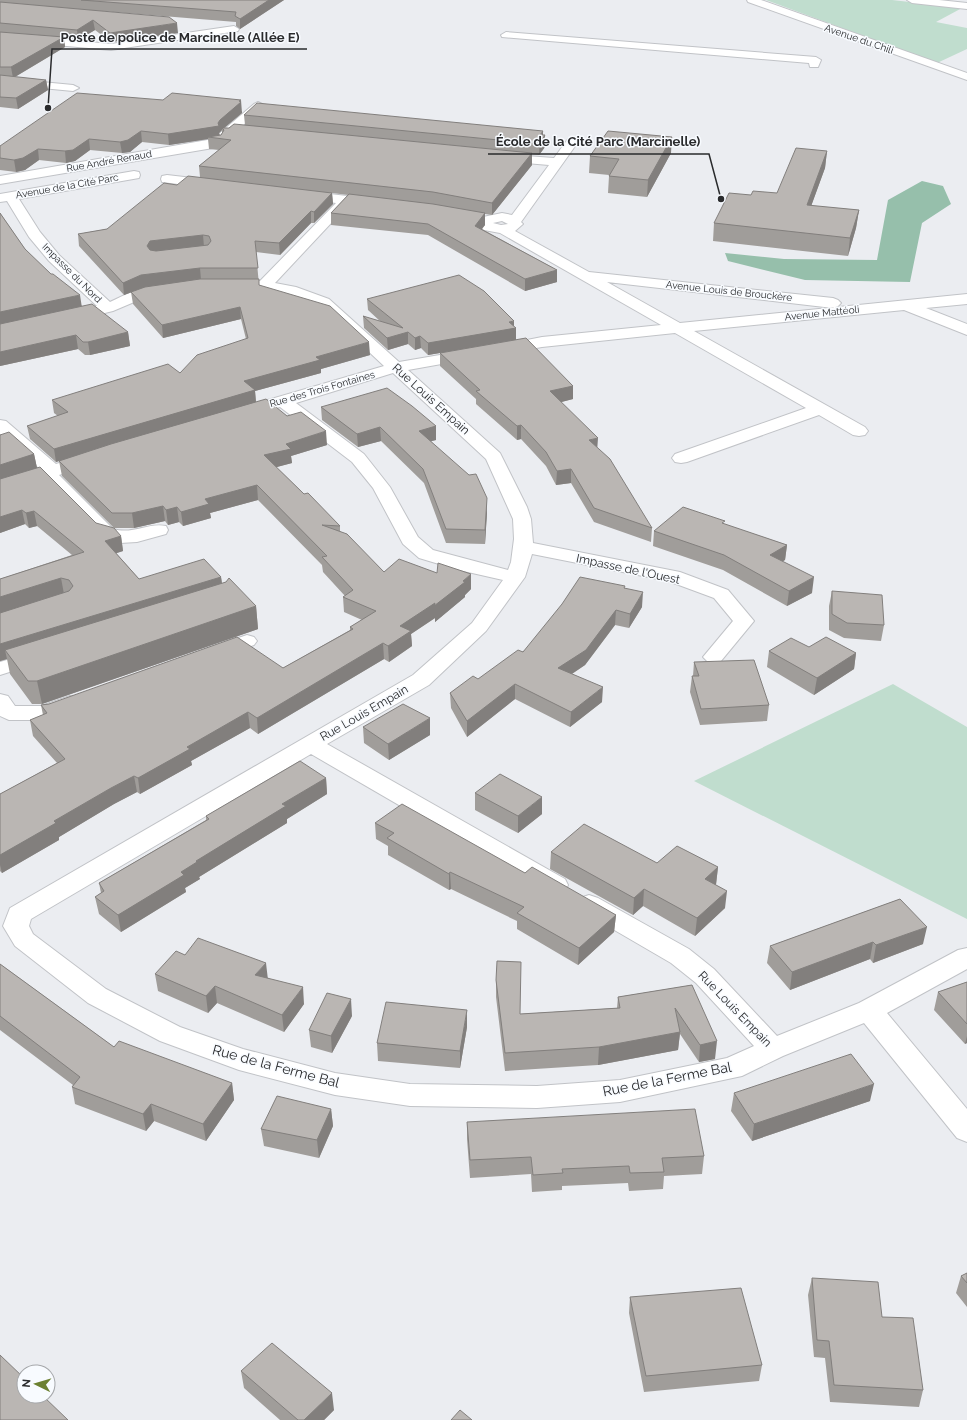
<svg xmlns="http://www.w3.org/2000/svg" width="967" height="1420" font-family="Raleway,sans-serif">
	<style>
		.green { fill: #c0ddce }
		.forest { fill: #96bfab }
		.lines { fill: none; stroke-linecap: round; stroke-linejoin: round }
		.minor-casing { stroke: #c1c3c7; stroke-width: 2 }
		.minor { fill: #fff; fill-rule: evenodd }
		.wall { fill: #a09d9a; fill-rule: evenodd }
		.shaded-wall { fill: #827f7d }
		.building { fill: #bab6b3; stroke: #827f7d; fill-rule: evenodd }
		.labels { text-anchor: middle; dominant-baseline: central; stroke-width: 3; stroke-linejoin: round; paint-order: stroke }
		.far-street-label { font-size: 10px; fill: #2a2b2d; stroke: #f8fbff }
		.street-label { font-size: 12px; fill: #2a2b2d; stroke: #f8fbff }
		.near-street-label { font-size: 14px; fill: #2a2b2d; stroke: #f8fbff }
		.leader { fill: none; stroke: #2a2b2d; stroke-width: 1.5 }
		.callout-dot { fill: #2a2b2d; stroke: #f8fbff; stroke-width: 1.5 }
		.callout-label { font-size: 13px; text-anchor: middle; font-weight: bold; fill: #2a2b2d; stroke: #f8fbff; stroke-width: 3; stroke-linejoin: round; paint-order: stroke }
	</style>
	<rect width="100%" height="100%" fill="#ebedf1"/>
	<!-- green -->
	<path class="green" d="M766,0h126l70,8 -26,14 31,6v21l-30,14z
		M893,684l74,43v192l-273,-138z"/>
	<!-- forest -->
	<path class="forest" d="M922,181l21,5 8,18 -29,19 -12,59 -105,-2 -77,-19 -3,-8 59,6 93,1 11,-60z"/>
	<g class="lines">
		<!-- minor casing -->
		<g class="minor-casing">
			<path id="minor" d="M747,0h14l206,73v7l-219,-78z
				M907,0h32l28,3v6l-55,-6z
				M234,26l5,3 -1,2 -127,19 -111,-10v-6l111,10z
				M506,32l310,25 5,3 -3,7h-8l-1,-4 -307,-26 -1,-2z
				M0,78l73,7 6,3 -6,3 -73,-7z
				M258,102l4,2 2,2 -2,2 -43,39 -219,37v-8l213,-37 41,-35z
				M572,138l6,4 -57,80 2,2 -8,7 74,41 244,26 5,2 3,3 -3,3 -5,2 -226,-26 73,41 287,-29v10l-41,4 41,16v11l-63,-25 -210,21 171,96 3,4 -3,4 -6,1 -6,-1 -34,-20 -132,47 -6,1 -6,-1 -3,-4 3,-4 131,-46 -131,-75 -133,14 -39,7 -6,-2 -2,-3 2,-3 45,-9 119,-12 -161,-92 -16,-3 -5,-5 4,-8 19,-4 10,2 37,-50 -47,-4 -4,-1 -2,-3 2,-3 56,4 14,-19zM502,221l6,3 -7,1 -8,-2z
				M134,171l5,1 1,3 -1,3 -120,21 21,33 19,23 51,47c17,-8 37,-19 56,-14l2,3 -2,3 -20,3 -33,14 -41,10 -5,-2 -3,-3 3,-3 30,-7 -48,-45 -20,-24 -22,-36 -7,1v-8z
				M167,175l43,5 7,4 -7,4 -48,-6 -1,-3 1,-3z
				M304,191l69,8 5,1 2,3 -2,3 -5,1 -24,-3 -74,79 21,4 33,12 70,63 70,-12 6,2 2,3 -2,3 -67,12 92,83 27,54 4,12 2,24 147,29 48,18 26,31 -33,40 -7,2 -7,-2 -4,-4 30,-36 -19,-23 -46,-17 -136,-27 -7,23 -39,54 -57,54 -102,59 238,135 3,6 -3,6 -9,3 -9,-3 -236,-137 -280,165 -2,7 4,8 73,55 74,38 63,22 92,24 75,11 127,2 83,-6 107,-22 27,-12 -58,-63 -25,-20 -91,-53 -4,-6 4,-6 9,-3 9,3 91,51 25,20 63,67 82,-33 99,-53 9,-2v21l-80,44 80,96v33l-10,-4 -93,-115 -81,33 -41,20 -122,26 -83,6 -127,-2 -75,-11 -96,-25 -79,-29 -72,-38 -73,-57 -12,-20 7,-18 403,-233 59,-52 31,-43 -44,-10 -40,-12 -16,-14 -30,-56 -21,-26 -72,-55 -37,11 -6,-1 -2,-4 2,-4 147,-43 -65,-61 -31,-11 -24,-5h-35l-5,-1 -2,-3 2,-3 36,-1 76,-78 -37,-5 -2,-3 2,-3zM393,373l93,86 27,60 1,20 -3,23 -3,8 -75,-20 -15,-13 -28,-50 -26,-33 -68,-51z
				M0,420l6,1 50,43 33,-10 6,1 3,4 -3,4 -36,12 54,54c20,6 36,-7 53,-3l2,4 -2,4 -29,8 -17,1 -21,-6 -56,-57 -43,13v-11l40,-13 -40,-35z
				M247,635l7,2 3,4 -3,4 -38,13 -7,-2 -4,-4 4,-4z
				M37,651l7,2 4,4 -4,4 -44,14v-13z
				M0,694l8,2 7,10h26l29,-10 8,2 3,5 -3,5 -34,12h-35l-9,-4z"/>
		</g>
		<!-- minor -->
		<use href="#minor" class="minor"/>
	</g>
	<!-- wall -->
	<path class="wall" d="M0,0h284l-44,29 -4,-3v-4l-135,-11 77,22 -67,9 -16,-12 -17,10 -14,-2 1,9 -50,30 31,3 2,10 -30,19 -18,-2z
		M242,111v2l-18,15h5l16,-3 -1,-10 301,20v12l-6,8 -7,-1v11l-40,50 -7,-1v11l-3,4 75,41v12l-32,9 -97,-56 -97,-10v-12l17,-18 -71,-9 55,7 1,11 -19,19h-3l-31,32 -24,-3 3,33 111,70 -49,14v4l-66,18 1,11 31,14 40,29 -36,11 1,7 -16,4 28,27 36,32v5l44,41 87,17 -6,6v2l-30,25v-4l-24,16 1,12 -23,16 -5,-3 -126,75 -8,-6 -59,33 1,4 -52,29 -3,-2 -23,12 -55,33v3l-57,33 -2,-2v-77l57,-31 -24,-27 -3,-16 13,-5 -2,-10 242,-37 67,-38v-3l12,-7 -18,-8 -1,-15 2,-1 -22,-24 -1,-7 -64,-65 -48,13 1,5 -28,8 -4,-4 -11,3 -3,-4 -31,7h-20l-52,-52 -3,-15 -3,1 -26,-23 -3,-13 31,-10 -4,-3 -2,-13 128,-27 66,-34 -5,-20 -78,19 -30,-34 -2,-12 10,-4 -17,7 -45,-49 -1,-12 29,-5 70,-44 23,-8 -1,-11 20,-16 -10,-1 -1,-10 -39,6 -27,-3 -12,10 -8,1 -32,-3 -15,11 -9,2 -27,-3 -14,10 -9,2 -16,-2v-24zM222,130v3l-1,2h-1l-1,-2z
		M827,151l-2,17 -14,38 48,4 -3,18 -8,28 -135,-15 1,-18 37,-28 26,-2z
		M671,153l-24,44 -39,-4 1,-17v-1l-20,-2 1,-17z
		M0,213l25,36 57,57 46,26 2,14 -40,9h-5l-7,-6 -78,17z
		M367,299l147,28 2,13 57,46v13l-12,3 36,46 55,80 -1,14 -57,-20 -23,-39 -15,2 -10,-19 -25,-27 -4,1 -41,-36v-5l-36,-33v-13l-12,2 -7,-7 -6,2 -7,-6 -20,6 -24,-22 -1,-12 18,6 -13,-12z
		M321,407l115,19v14l-5,1 56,71 -2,32 -39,-1 -22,-60 -43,-42 -23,6 -36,-27z
		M0,435l34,19 3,14 59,55 25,13 2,15 -7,2 23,26 82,-2 1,6 34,23 2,23 -216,75h-10l-22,-30 -3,-15 -7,2v-82l72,-24 -35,-29 -8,2 -4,-4 -25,9z
		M724,524l63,21 -2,15 -3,1 30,32 -25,13 -64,-36 -70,-24 1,-15z
		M625,588l17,19 -13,21 -14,-3 -30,40 -13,9 30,28 -32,25 -55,-28 -48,38 -16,-29 -1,-15 28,-14z
		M832,591l52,34 -3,16 -37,-3 -15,-8v-24z
		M809,647l47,6 -2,16 -40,26 -47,-28 2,-16z
		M694,662l75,43 -2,16 -67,4 -10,-33 2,-16h1z
		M363,727l67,8 -41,25 -25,-17z
		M326,778l1,16 -40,25v4l-88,54 1,2 -15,9 1,4 -65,40 -22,-18 -4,-17 6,-4 -2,-10 107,-63v-4z
		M475,793l67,21 -24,19 -43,-23z
		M375,823l150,50 91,42 -2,17 -36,33 -61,-36v-8l-66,-32 -2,1 -61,-35v-9l-12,-7z
		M551,852l106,11 61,4 -2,18 9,23 -30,28 -52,-30 -10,9 -83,-46z
		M900,899l23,45 -50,19 -3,-4 -80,31 -23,-27 3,-17z
		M185,955l83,23 36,26 -20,28 -67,-29 -9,10 -50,-22 -3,-17z
		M0,964l114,83 118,36 2,17 -28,41 -52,-20 -8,10 -71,-27 -3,-17 1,-2 -73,-55z
		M496,980l24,34 97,-6 1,-11 74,-12 23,74 -16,3 -19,-28 -2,16 -80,15 -93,6 -9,-74z
		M967,982v61l-2,1 -31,-34 4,-18z
		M352,1016l-20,37 -21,-6 -2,-17z
		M467,1027l-7,41 -82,-7 -1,-18z
		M734,1093l136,8 -118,40 -21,-30z
		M331,1109l2,17 -14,32 -55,-12 -3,-17z
		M467,1122l237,34 -2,18 -38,2 -1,13 -34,2 -1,-8 -66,3v4l-30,2 -1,-18 -61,4 -3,-39z
		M967,1273v34l-11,-14 5,-17z
		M812,1278l70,39 41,73 -4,17 -89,-5 -5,-44 -11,-1 -6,-62z
		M630,1297l132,68 -3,16 -115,11 -15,-79z
		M241,1371l93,39 -10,10h-44l-36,-32z"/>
	<!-- shaded-wall -->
	<path class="shaded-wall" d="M269,0h15l-44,29v-10z
		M93,20l2,10 -17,10 -1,-10z
		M177,23l1,10 -67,9 -1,-9z
		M64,37l1,10 -52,31 -2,-11z
		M46,80l2,10 -30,19 -2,-11z
		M241,100l1,13 -19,16 -1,-1v2l-3,3 1,4h-12v2l-39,6 -1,-11 50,-11 2,-3z
		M141,131l1,11 -12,10 -8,1 -2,-11z
		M543,131v7l2,-3v12l-6,8 1,-20z
		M672,137l-1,16 -24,44 1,-17z
		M89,139l1,11 -15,11 -9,2 -1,-12z
		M38,149l1,11 -14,10 -9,2 -2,-12z
		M827,151l-2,17 -20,55 2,-18z
		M532,153v12l-40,50v-12z
		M332,193l1,11 -19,19v-11z
		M859,210l-3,18 -8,28 2,-18z
		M311,211v12l-31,32 -1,-12z
		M485,213v12l-10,12v-11z
		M203,235l1,12 -52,6 -5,-7 3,-5z
		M200,268l1,12 -58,8 -19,7 -1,-12 18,-8z
		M557,270v12l-32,9v-12z
		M80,295l2,13 -82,17v-13z
		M240,307l1,12 -78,19 -1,-13z
		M514,321v7h2v12l-88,15v-12z
		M128,332l2,14 -40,9 -2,-13z
		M408,332v12l-20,6 -1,-12z
		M76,335l2,14 -78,17v-14z
		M420,336l1,12 -6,2v-12z
		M369,342l1,13 -49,14v4l-66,18 1,12 -200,59 -2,-13 190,-68 72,-24z
		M573,386v13l-23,6v-14z
		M521,425v14l-4,1v-14z
		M436,426v14l-16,4 -1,-13z
		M380,427l1,14 -23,6 -1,-13z
		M326,431l1,14 -36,11 1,7 -26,7 -2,-15 22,-11z
		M598,438l-1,14 -8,-12z
		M34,454l3,14 -37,12v-15z
		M571,469v14l-15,2 1,-14z
		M257,485l1,15 -48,13 1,5 -28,8 -2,-14 24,-13z
		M487,498v14l-2,32v-14z
		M163,506l2,15 -31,7 -2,-15z
		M177,507l2,15 -11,3 -2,-15z
		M22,510l3,14 -25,9v-16z
		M34,511l3,15 -8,2 -3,-15z
		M121,536l2,15 -15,5 -3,-15z
		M787,545l-2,15 -17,10 2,-15z
		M471,574v15l-6,6v2l-30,25v-4l-24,16 1,12 -23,16 -1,-16 12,-20 63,-45z
		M221,577l2,15 -218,58 2,9 -7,2v-17z
		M814,577l-2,16 -25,13 2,-15z
		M61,578l3,16 -64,20v-17z
		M643,592l-1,15 -13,21 1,-14z
		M256,606l2,23 -216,75 -5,-23z
		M616,610l-1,15 -30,40 -27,18v-15z
		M383,643l1,16 -126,75 -1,-16z
		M856,653l-2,16 -40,26 3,-17z
		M515,684v15l-48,38v-16z
		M603,687l-1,15 -32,25 1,-15z
		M248,712l2,16 -59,33 1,4 -52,29 -2,-16 49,-31z
		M430,718v17l-41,25 -1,-16z
		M134,776l3,16 -23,12 -55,33v3l-57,33 -2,-8v-10l54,-34 57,-33z
		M326,778l1,16 -40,25v4l-88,54 1,2 -15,9 1,4 -65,40 -3,-17 63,-43 15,-11 86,-57z
		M542,797v17l-24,19v-17z
		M718,867l-2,17 -12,12 1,-17z
		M450,872l1,17 -2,1v-16z
		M644,889l-1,17 -10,9 1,-17z
		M727,891l-2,17 -30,28 2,-18z
		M616,915l-2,17 -36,33 1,-17z
		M927,927l-4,17 -50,19 3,-18z
		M873,942l-3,17 -80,31 2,-18z
		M266,963l2,17 -13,-5z
		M215,986l2,17 -9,10 -2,-17z
		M303,987l1,17 -20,28 -2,-17z
		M351,999l1,17 -20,37 -1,-17z
		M467,1010v17l-7,41v-17z
		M680,1032l-2,18 -80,15 1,-18z
		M967,1036v7l-2,1z
		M717,1041l-2,18 -16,3 1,-17z
		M232,1083l2,17 -28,41 -3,-17z
		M874,1084l-4,17 -118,40 2,-17z
		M151,1104l3,17 -8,10 -3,-17z
		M331,1109l2,17 -14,32 -2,-18z
		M332,1393l2,17 -10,10h-20z"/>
	<!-- building -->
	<path class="building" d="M81,0h188l-29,19 -5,-3 1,-4z
		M0,2l169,15 8,6 -67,10 -17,-13 -16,10 -77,-7z
		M0,32l64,5 -53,30h-11z
		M0,75l46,5 -30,18 -16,-1z
		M77,93l86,7 9,-7 69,7 -2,1 2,1 -21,18 -2,3 1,3 -51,8 -27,-3 -13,9 -8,2 -31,-3 -16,11 -8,1 -27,-2 -15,9 -9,2 -14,-2v-12z
		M257,103l286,28 -3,4h5l-6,9 -295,-29z
		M234,124l298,29 -40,50 -59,-11 -234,-26 32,-26 -23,-3 13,-2 3,-5 -2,-2h7z
		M608,131l64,6 -24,43 -39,-4 10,-17 -29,-3z
		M796,148l31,3 -20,54 52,5 -9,28 -136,-15 15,-30 22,2 2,-4 24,2z
		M188,176l144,17 -18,19 -3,-1 -32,32 -24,-2 3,27h-58l-59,7 -18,8 -45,-49 29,-5 57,-46 13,2zM203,235l6,1 2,5 -3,4 -52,6 -6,-1 -3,-4 3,-5z
		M349,194l84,10 52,9 -10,13 82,44 -32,9 -97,-55 -97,-11z
		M0,213l25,36 26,25h2l27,21 -80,17z
		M459,275l25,16 30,30 -5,1 7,6 -88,15 -8,-7 -5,2 -7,-6 -21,6 -24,-22 40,12 -36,-29z
		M200,279h59v6l71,21 39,36 -53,15 4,3 -76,21 11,9 -201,59 -27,-23 41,-14 -16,-12 116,-36 12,9 17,-18 51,-17 -8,-31 -78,18 -31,-33 14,-5z
		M92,304l36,28 -40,10h-5l-7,-7 -76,17v-28z
		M526,338l47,48 -23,5 48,47 -9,2 21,19 42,69 -58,-20 -23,-39 -14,2 -11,-19 -25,-27 -4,1 -41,-35 4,-1 -40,-37z
		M387,388l25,18 24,20 -17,5 50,44 7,-1 11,24 -2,32 -39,-1 -23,-60 -43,-42 -23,7 -36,-27z
		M266,399l21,17 14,-4 25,19 -40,13 5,5 -27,6 40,39 4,-1 32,33 -18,-1 25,9 37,38 15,-13 38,14 1,-10 33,11 -8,7 2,1 -31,24 1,-3 -35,23 11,5 -23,15 -5,-3 -126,75 -9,-6 -61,35 3,2 -52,29 -4,-2 -23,12 -57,33 2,2 -56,32v-61l65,-35 -35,-39 17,-7 -6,-8 8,-1 188,-67 46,31 70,-39 -3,-2 26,-16 -33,-14 10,-7 -31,-33 5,-1 -70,-71 -52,14 4,5 -28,8 -4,-5 -11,3 -3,-4 -31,7h-20l-53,-52 52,-17z
		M9,432l25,22 -34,11v-30z
		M40,467l56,56 18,5 7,8 -16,5 34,38 65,-20 17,18 -221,67v-31l69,-22 4,-5 -4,-6 -8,-2 -61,19v-18l84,-27 -50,-41 -8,2 -4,-3 -22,7v-38z
		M683,507l42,14 -3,2 65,22 -17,10 44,22 -25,14 -65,-36 -70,-24z
		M580,577l45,9 -1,2 19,4 -13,22 -14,-4 -30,40 -28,18 45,19 -32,25 -56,-28 -48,37 -17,-28 23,-17 5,3 40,-29 5,2 39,-48z
		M229,578l27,28 -219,75h-9l-23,-31 221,-68z
		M832,591l50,4 2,30 -37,-2 -15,-9z
		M826,637l30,16 -39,25 -48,-27 22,-13 18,9z
		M754,660l15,45 -68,4 -9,-33h7l-5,-14z
		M403,704l27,14 -42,26 -25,-17z
		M300,761l26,17 -44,26 4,2 -90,55 1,1 -16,10 3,3 -66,40 -23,-18 9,-6 -5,-8 110,-64 -3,-3z
		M500,774l42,23 -24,19 -43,-23z
		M402,804l123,69 7,-6 84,48 -37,33 -62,-35 7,-6 -74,-35 -1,2 -62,-36 7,-5 -19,-10z
		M584,824l73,39 20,-17 41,21 -13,12 22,12 -30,27 -53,-29 -10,9 -83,-46z
		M900,899l27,28 -51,18 -3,-3 -81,30 -22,-26z
		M198,938l68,25 -11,12 48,12 -21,28 -67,-29 -9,10 -51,-22 21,-23 9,4z
		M497,961l24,1 -1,52 100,-6 -2,-11 74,-12 25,56 -17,4 -25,-37 5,24 -81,15 -94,6 -9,-73z
		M0,964l114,83 5,-6 113,42 -29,41 -52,-20 -8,10 -71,-27 8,-10 -80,-61z
		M967,982v42l-29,-32z
		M327,993l24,6 -20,37 -22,-6z
		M386,1002l81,8 -7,41 -83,-8z
		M851,1054l23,30 -120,40 -20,-31z
		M277,1096l54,13 -14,31 -56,-11z
		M695,1109l9,47 -42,2 2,14 -34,1 -1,-7 -67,3 1,4 -30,2 -2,-18 -61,3 -3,-38z
		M967,1273v10l-6,-7z
		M812,1278l66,4 4,35 31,1 10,72 -89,-5 -5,-44 -12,-1z
		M741,1288l21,77 -116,11 -16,-79z
		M272,1343l60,50 -28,27h-6l-57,-49z
		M0,1355l24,23v18h19l25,24h-68z
		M460,1410l12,10h-21z"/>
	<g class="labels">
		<!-- far-street labels -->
		<g class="far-street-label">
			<text transform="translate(859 39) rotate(19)">Avenue du Chili</text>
			<text transform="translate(109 161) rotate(-10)">Rue André Renaud</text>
			<text transform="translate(67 186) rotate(-10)">Avenue de la Cité Parc</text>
			<text transform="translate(72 273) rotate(45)">Impasse du Nord</text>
			<text transform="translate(729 291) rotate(6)">Avenue Louis de Brouckère</text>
			<text transform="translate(822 313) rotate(-6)">Avenue Mattéoli</text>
			<text transform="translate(322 389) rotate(-16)">Rue des Trois Fontaines</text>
		</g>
		<!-- street labels -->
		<g class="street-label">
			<text transform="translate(431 399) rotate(42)">Rue Louis Empain</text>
			<text transform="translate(628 569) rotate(12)">Impasse de l'Ouest</text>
			<text transform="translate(364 713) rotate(-30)">Rue Louis Empain</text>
			<text transform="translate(735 1009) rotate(46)">Rue Louis Empain</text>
		</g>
		<!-- near-street labels -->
		<g class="near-street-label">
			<text transform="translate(276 1066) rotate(15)">Rue de la Ferme Bal</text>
			<text transform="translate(667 1079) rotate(-11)">Rue de la Ferme Bal</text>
		</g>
	</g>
	<!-- callouts -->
	<path class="leader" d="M48 108L52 49H307M721 199L709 154H488"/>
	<g class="callout-dot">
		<circle cx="48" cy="108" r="4"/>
		<circle cx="721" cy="199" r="4"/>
	</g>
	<g class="callout-label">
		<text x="180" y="42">Poste de police de Marcinelle (Allée E)</text>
		<text x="598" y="146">École de la Cité Parc (Marcinelle)</text>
	</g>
	<!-- north arrow -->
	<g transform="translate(36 1384) rotate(275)"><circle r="19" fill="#f8fbff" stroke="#a6a8ab"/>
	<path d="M0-3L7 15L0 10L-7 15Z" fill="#6c8031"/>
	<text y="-6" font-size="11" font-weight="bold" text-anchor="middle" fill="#2a2b2d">N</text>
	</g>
</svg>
